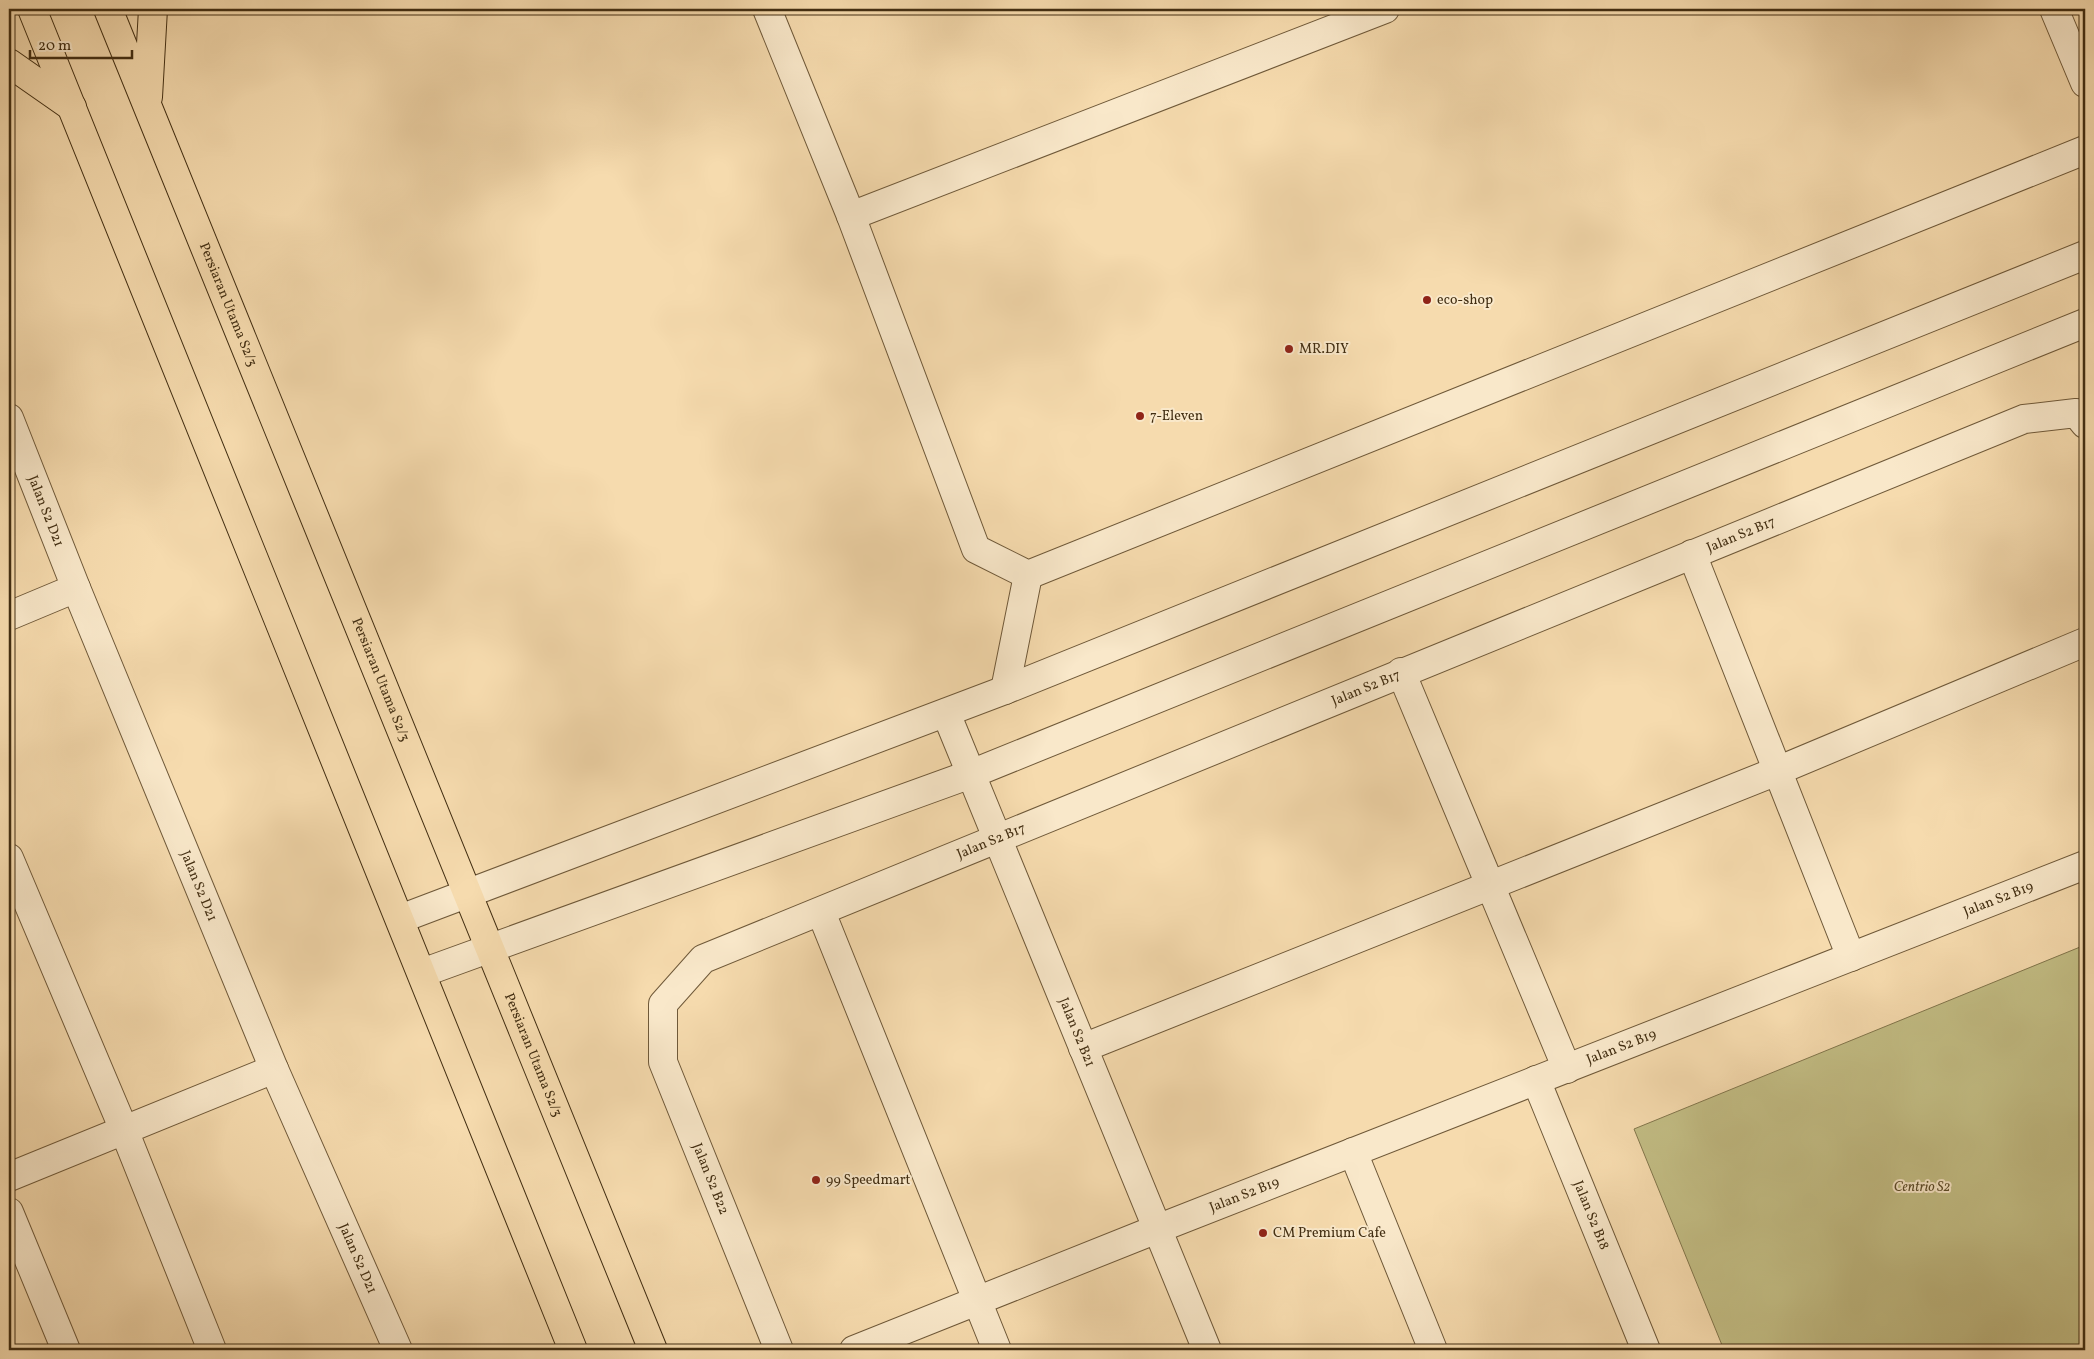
<svg xmlns="http://www.w3.org/2000/svg" width="2094" height="1359" font-family="Vollkorn,serif">
	<style>
		.green { fill: #c3be85; stroke: #82764c }
		.lines { fill: none; stroke-linecap: round; stroke-linejoin: round }
		.minor-casing { stroke: #6f5939; stroke-width: 30 }
		.major-casing { stroke: #422e12; stroke-width: 30 }
		.minor { stroke: #f9e8ca; stroke-width: 28 }
		.major { stroke: #f6dbae; stroke-width: 28 }
		.poi-dot { fill: #8f2418; stroke: #f9e8ca; stroke-width: 2 }
		.labels { text-anchor: middle; dominant-baseline: central; stroke-width: 4; stroke-linejoin: round; paint-order: stroke }
		.poi-label { font-size: 14px; fill: #422e12; stroke: #f9e8ca; text-anchor: start }
		.street-label { font-size: 14px; fill: #422e12; stroke: #f9e8ca }
		.park-label { font-size: 14px; font-style: italic; fill: #5c4b29; stroke: #f9e8ca }
	</style>
	<rect width="100%" height="100%" fill="#f6dbae"/>
	<filter id="stains"><feTurbulence type="fractalNoise" baseFrequency=".004" numOctaves="4"/><feColorMatrix values="0 0 0 0 .2 0 0 0 0 .09 0 0 0 0 .02 0 0 0 .5 -.17"/></filter>
	<radialGradient id="worn" r=".72"><stop offset=".6" stop-color="#630" stop-opacity="0"/><stop offset="1" stop-color="#630" stop-opacity=".3"/></radialGradient>
	<!-- green -->
	<path class="green" d="M2085,945v405h-361l-90,-221z"/>
	<g class="lines">
		<!-- minor casing -->
		<g class="minor-casing">
			<g id="minor">
				<path d="M767,9l84,207 125,333 52,26 1057,-425"/>
				<path d="M2054,9l31,74"/>
				<path d="M851,216l534,-207"/>
				<path id="s1" d="M9,418l67,170 198,481 124,281"/>
				<path d="M1692,554l159,403"/>
				<path d="M9,616l67,-28"/>
				<path d="M1401,672l166,397"/>
				<path d="M1005,690l23,-115"/>
				<path id="s2" d="M946,713l261,637"/>
				<path d="M9,858l115,272 88,220"/>
				<path d="M821,912l176,438"/>
				<path d="M400,919l605,-229 1080,-435"/>
				<path d="M422,973l549,-199 1114,-451"/>
				<path d="M1083,1048l694,-277 308,-129"/>
				<path id="s3" d="M1536,1080l110,270"/>
				<path d="M1353,1152l80,198"/>
				<path d="M9,1177l265,-108"/>
				<path d="M9,1212l57,138"/>
				<path id="s4" d="M779,1350l-116,-288v-58l40,-45 1321,-540 52,-6 9,11"/>
				<path id="s5" d="M854,1350l303,-121 928,-364"/>
			</g>
		</g>
		<!-- major casing -->
		<g class="major-casing">
			<g id="major">
				<path d="M32,9l541,1341"/>
				<path id="s6" d="M108,9l545,1341"/>
				<path d="M9,63l63,44"/>
				<path d="M148,97l5,-88"/>
			</g>
		</g>
		<!-- minor -->
		<use href="#minor" class="minor"/>
		<!-- major -->
		<use href="#major" class="major"/>
	</g>
	<!-- markers -->
	<g class="poi-dot">
		<circle cx="1427" cy="300" r="5"/>
		<circle cx="1289" cy="349" r="5"/>
		<circle cx="1140" cy="416" r="5"/>
		<circle cx="816" cy="1180" r="5"/>
		<circle cx="1263" cy="1233" r="5"/>
	</g>
	<g class="labels">
		<!-- poi labels -->
		<g class="poi-label">
			<text x="1437" y="300">eco-shop</text>
			<text x="1299" y="349">MR.DIY</text>
			<text x="1150" y="416">7-Eleven</text>
			<text x="826" y="1180">99 Speedmart</text>
			<text x="1273" y="1233">CM Premium Cafe</text>
		</g>
		<!-- street labels -->
		<g class="street-label">
			<text stroke="none"><textPath href="#s6" startOffset="319">Persiaran Utama S2/3</textPath></text>
			<text stroke="none"><textPath href="#s1" startOffset="100">Jalan S2 D21</textPath></text>
			<text stroke="none"><textPath href="#s4" startOffset="1550">Jalan S2 B17</textPath></text>
			<text stroke="none"><textPath href="#s6" startOffset="724">Persiaran Utama S2/3</textPath></text>
			<text stroke="none"><textPath href="#s4" startOffset="1145">Jalan S2 B17</textPath></text>
			<text stroke="none"><textPath href="#s4" startOffset="740">Jalan S2 B17</textPath></text>
			<text stroke="none"><textPath href="#s1" startOffset="505">Jalan S2 D21</textPath></text>
			<text stroke="none"><textPath href="#s5" startOffset="1230">Jalan S2 B19</textPath></text>
			<text stroke="none"><textPath href="#s2" startOffset="345">Jalan S2 B21</textPath></text>
			<text stroke="none"><textPath href="#s5" startOffset="825">Jalan S2 B19</textPath></text>
			<text stroke="none"><textPath href="#s6" startOffset="1129">Persiaran Utama S2/3</textPath></text>
			<text transform="translate(710 1179) rotate(68)">Jalan S2 B22</text>
			<text stroke="none"><textPath href="#s5" startOffset="420">Jalan S2 B19</textPath></text>
			<text stroke="none"><textPath href="#s3" startOffset="146">Jalan S2 B18</textPath></text>
			<text stroke="none"><textPath href="#s1" startOffset="910">Jalan S2 D21</textPath></text>
		</g>
		<!-- park labels -->
		<g class="park-label">
			<text x="1922" y="1187">Centrio S2</text>
		</g>
	</g>
	<!-- margin -->
	<rect width="2094" height="1359" fill="none" stroke="#f6dbae" stroke-width="30"/>
	<rect x="10" y="10" width="2074" height="1339" fill="none" stroke="#422e12" stroke-width="2.5"/>
	<rect x="15" y="15" width="2064" height="1329" fill="none" stroke="#422e12"/>
	<!-- scale -->
	<path d="M30 50v8h102v-8" fill="none" stroke="#422e12" stroke-width="2.5"/>
	<text x="38" y="50" font-size="15" fill="#422e12" stroke="#f9e8ca" stroke-width="4" paint-order="stroke">20 m</text>
	<rect width="100%" height="100%" filter="url(#stains)"/>
	<rect width="100%" height="100%" fill="url(#worn)"/>
</svg>
